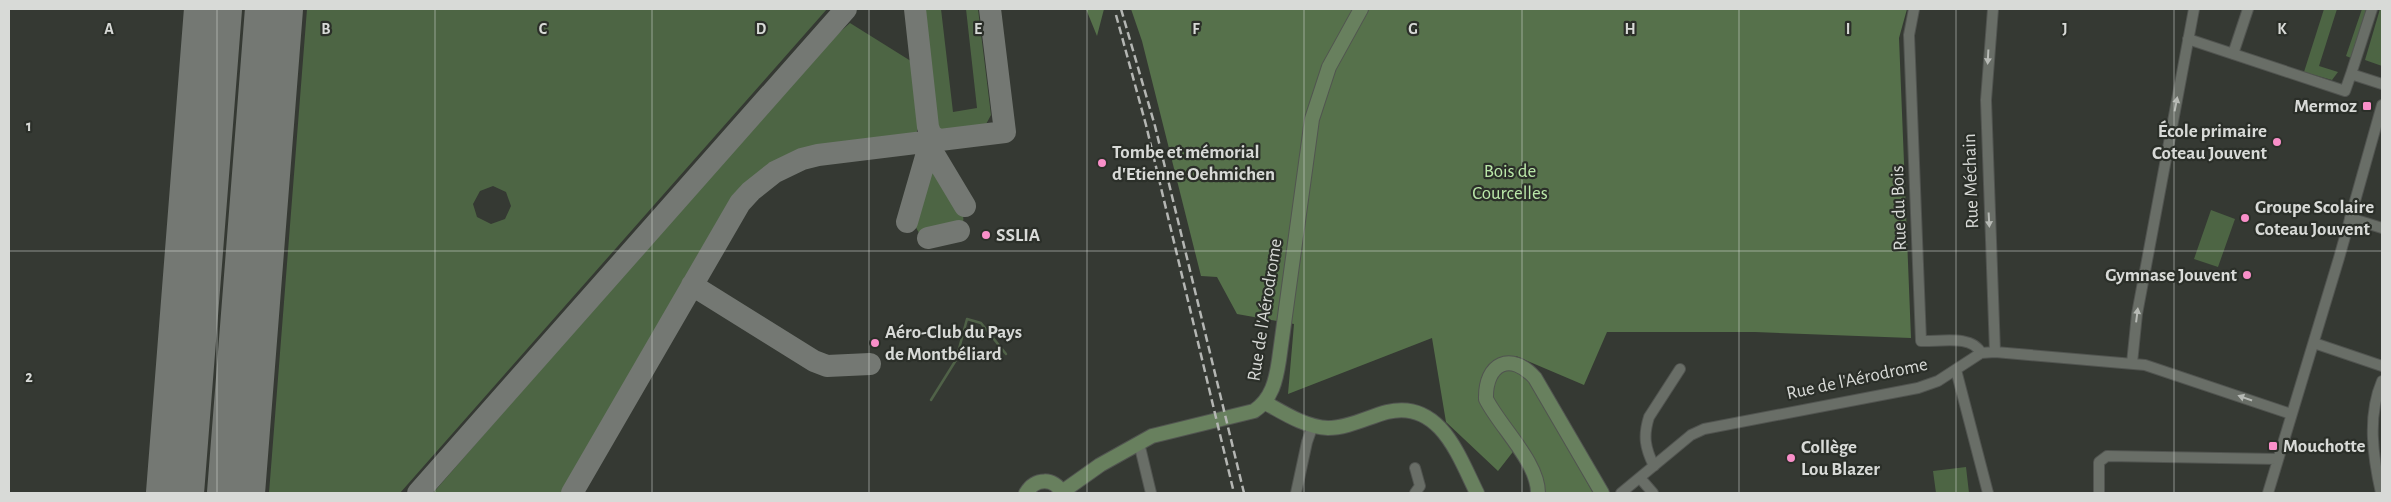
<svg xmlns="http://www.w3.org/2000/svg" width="2391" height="502" font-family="'Alegreya Sans',sans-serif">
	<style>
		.green { fill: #4d6544; fill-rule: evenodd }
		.forest { fill: #56714b }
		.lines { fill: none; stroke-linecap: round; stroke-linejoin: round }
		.stream { stroke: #506248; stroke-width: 2.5 }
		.taxiway { stroke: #747873; stroke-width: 22 }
		.runway { stroke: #747873; stroke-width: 58 }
		.street-casing { stroke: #515450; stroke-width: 12 }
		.secondary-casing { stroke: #515450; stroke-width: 16 }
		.street { stroke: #696e67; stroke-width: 10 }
		.secondary { stroke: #68805e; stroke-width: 14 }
		.rail { stroke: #b4b6b3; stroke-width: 2.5; stroke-dasharray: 8 4; stroke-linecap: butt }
		.oneway { fill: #b7bab5 }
		.grid { fill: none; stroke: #d8dad7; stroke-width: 1; stroke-opacity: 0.55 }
		.poi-dot { fill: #f98fc9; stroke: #2b2f29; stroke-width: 2 }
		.labels { text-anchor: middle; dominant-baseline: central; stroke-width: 4.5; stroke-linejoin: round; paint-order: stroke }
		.poi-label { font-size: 19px; font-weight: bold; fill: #d8dad7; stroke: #2b2f29; text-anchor: start }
		.park-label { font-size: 19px; fill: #bae8a9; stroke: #2b2f29 }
		.street-label { font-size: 19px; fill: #d8dad7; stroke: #2b2f29 }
		.grid-label { font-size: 16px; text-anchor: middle; font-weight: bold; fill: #d8dad7; stroke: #2b2f29; stroke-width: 4.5; stroke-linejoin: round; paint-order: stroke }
	</style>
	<rect width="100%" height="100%" fill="#353933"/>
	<!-- green -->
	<path class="green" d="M227,9h14l-39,484h-13z
		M307,9h520l-427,484h-131zM493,186l13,6 5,14 -6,13 -14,5 -14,-7 -4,-13 7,-13z
		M920,9h24h-3l12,103 24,-4 -11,-99h12l13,106 -6,11 -41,7 -10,-8z
		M2324,9h13l-18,57 19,6 -6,8 -28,-8z
		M2362,9h5l-16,49 -5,-2z
		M2380,9h2v57l-17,-6z
		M850,23l64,40 7,56 -5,15c-13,7 -34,6 -49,8 -76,9 -104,12 -146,81l-156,270h-132l379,-436z
		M934,160c8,13 38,53 27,67l-34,9 -8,-3 -5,-9z
		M2211,210l24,9 -17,48 -24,-8z
		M1966,467l3,26h-33l-3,-22z"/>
	<!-- forest -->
	<path class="forest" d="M1086,9h18l-7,27z
		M1131,9h776l-8,29 12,300 -156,-6h-148l-23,53 -68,-29 77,137h-47l-27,-49 -21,27 -52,-49 -14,-84 -144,56 6,-70 -57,-10 -20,-37 -16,-1 -59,-235z"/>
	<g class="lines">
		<!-- stream -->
		<path class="stream" d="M931,400l25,-40 11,-41 14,4 25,31"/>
		<!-- taxiway -->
		<path class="taxiway" d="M915,9l13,118 3,8 8,5
			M929,146l36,60
			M907,222l22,-76v-5
			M928,238l31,-7
			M692,285l122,76 13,5 43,-2
			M418,493l428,-484
			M572,493l168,-290 11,-12 24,-19 27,-13 16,-4 187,-23 -15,-123"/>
		<!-- runway -->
		<path class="runway" d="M175,493l38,-484
			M236,493l38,-484"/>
		<!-- street casing -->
		<g class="street-casing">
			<path id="street" d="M1914,9l-5,26 12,306c18,1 51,-7 60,12
				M1993,9l-7,91 9,252
				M2372,9l-21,65 31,10
				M2188,39l157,52 6,-17
				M2233,54l15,-45
				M2350,218l32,10
				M2314,343l68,23
				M2132,363l5,-49 57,-305
				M1956,370l32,123
				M1139,443l12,50
				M1654,466c-9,-18 -11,-30 -5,-49l31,-48
				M1415,468l5,18 -5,7
				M1640,478l13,15
				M1296,493l11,-51 6,-17
				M1621,493l70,-58 13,-6 214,-41 20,-7 43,-28 14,-1 150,13 146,49
				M2099,493v-31l8,-6 170,3
				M2268,493l71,-235 43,-153
				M2381,493c-8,-36 -14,-77 1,-112"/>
		</g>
		<!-- secondary casing -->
		<g class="secondary-casing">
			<path id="secondary" d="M1264,402c20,11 41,25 64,26 20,0 40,-11 59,-16 53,-13 72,45 90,81
				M1062,492l38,-27 52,-29 102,-25c18,-12 22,-31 25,-51l33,-241 17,-52 32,-58
				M1026,493c9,-15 28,-16 36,0
				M1538,493c0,-31 -38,-66 -52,-94 -1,-36 25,-48 49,-21l67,115"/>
		</g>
		<!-- street -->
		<use href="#street" class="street"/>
		<!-- secondary -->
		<use href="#secondary" class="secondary"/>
		<!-- rail -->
		<path class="rail" d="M1121,9l34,117 89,367
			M1116,15l30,110 88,368"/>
	</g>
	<!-- one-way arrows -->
	<defs><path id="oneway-solid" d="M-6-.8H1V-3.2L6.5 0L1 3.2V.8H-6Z" transform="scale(1.25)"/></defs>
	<g class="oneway">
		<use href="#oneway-solid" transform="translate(1988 57) rotate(93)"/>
		<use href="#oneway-solid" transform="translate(2176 104) rotate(-79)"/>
		<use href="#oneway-solid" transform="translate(1989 220) rotate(87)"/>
		<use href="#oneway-solid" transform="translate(2137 315) rotate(-83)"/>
		<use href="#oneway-solid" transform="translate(2245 398) rotate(-161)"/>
	</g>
	<!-- grid -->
	<path class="grid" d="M217,9v484M435,9v484M652,9v484M869,9v484M1087,9v484M1304,9v484M1522,9v484M1739,9v484M1956,9v484M2174,9v484M9,251h2373"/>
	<!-- markers -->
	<g class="poi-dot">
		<rect x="2362" y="101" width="10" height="10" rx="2.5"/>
		<circle cx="2277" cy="142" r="5"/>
		<circle cx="1102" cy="163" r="5"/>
		<circle cx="2245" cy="218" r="5"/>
		<circle cx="986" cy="235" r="5"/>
		<circle cx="2247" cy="275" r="5"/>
		<circle cx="875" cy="343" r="5"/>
		<rect x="2268" y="441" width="10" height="10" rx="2.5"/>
		<circle cx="1791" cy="458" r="5"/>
	</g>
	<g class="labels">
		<!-- poi labels -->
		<g class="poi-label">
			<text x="2357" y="106" text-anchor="end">Mermoz</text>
			<text x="2267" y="131" text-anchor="end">École primaire<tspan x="2267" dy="22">Coteau Jouvent</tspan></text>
			<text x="1112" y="152">Tombe et mémorial<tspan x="1112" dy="22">d'Etienne Oehmichen</tspan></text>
			<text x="2255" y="207">Groupe Scolaire<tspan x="2255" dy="22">Coteau Jouvent</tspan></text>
			<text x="996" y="235">SSLIA</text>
			<text x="2237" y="275" text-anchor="end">Gymnase Jouvent</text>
			<text x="885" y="332">Aéro-Club du Pays<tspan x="885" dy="22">de Montbéliard</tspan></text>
			<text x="2283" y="446">Mouchotte</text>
			<text x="1801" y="447">Collège<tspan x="1801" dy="22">Lou Blazer</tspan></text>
		</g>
		<!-- park labels -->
		<g class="park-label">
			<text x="1510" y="171">Bois de<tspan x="1510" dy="22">Courcelles</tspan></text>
		</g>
		<!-- street labels -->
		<g class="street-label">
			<text transform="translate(1971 181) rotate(-92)">Rue Méchain</text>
			<text transform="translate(1899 208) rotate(-92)">Rue du Bois</text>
			<text transform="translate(1265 310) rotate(-81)">Rue de l'Aérodrome</text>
			<text transform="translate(1857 379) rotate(-12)">Rue de l'Aérodrome</text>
		</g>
	</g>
	<g class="grid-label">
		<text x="109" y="34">A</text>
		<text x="326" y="34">B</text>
		<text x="543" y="34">C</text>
		<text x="761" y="34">D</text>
		<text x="978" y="34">E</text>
		<text x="1196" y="34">F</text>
		<text x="1413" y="34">G</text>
		<text x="1630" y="34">H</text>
		<text x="1848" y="34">I</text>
		<text x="2065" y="34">J</text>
		<text x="2282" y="34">K</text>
		<text x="29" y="131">1</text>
		<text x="29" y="382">2</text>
	</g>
	<!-- border -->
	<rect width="2391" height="502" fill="none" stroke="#d8dad7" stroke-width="20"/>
</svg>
